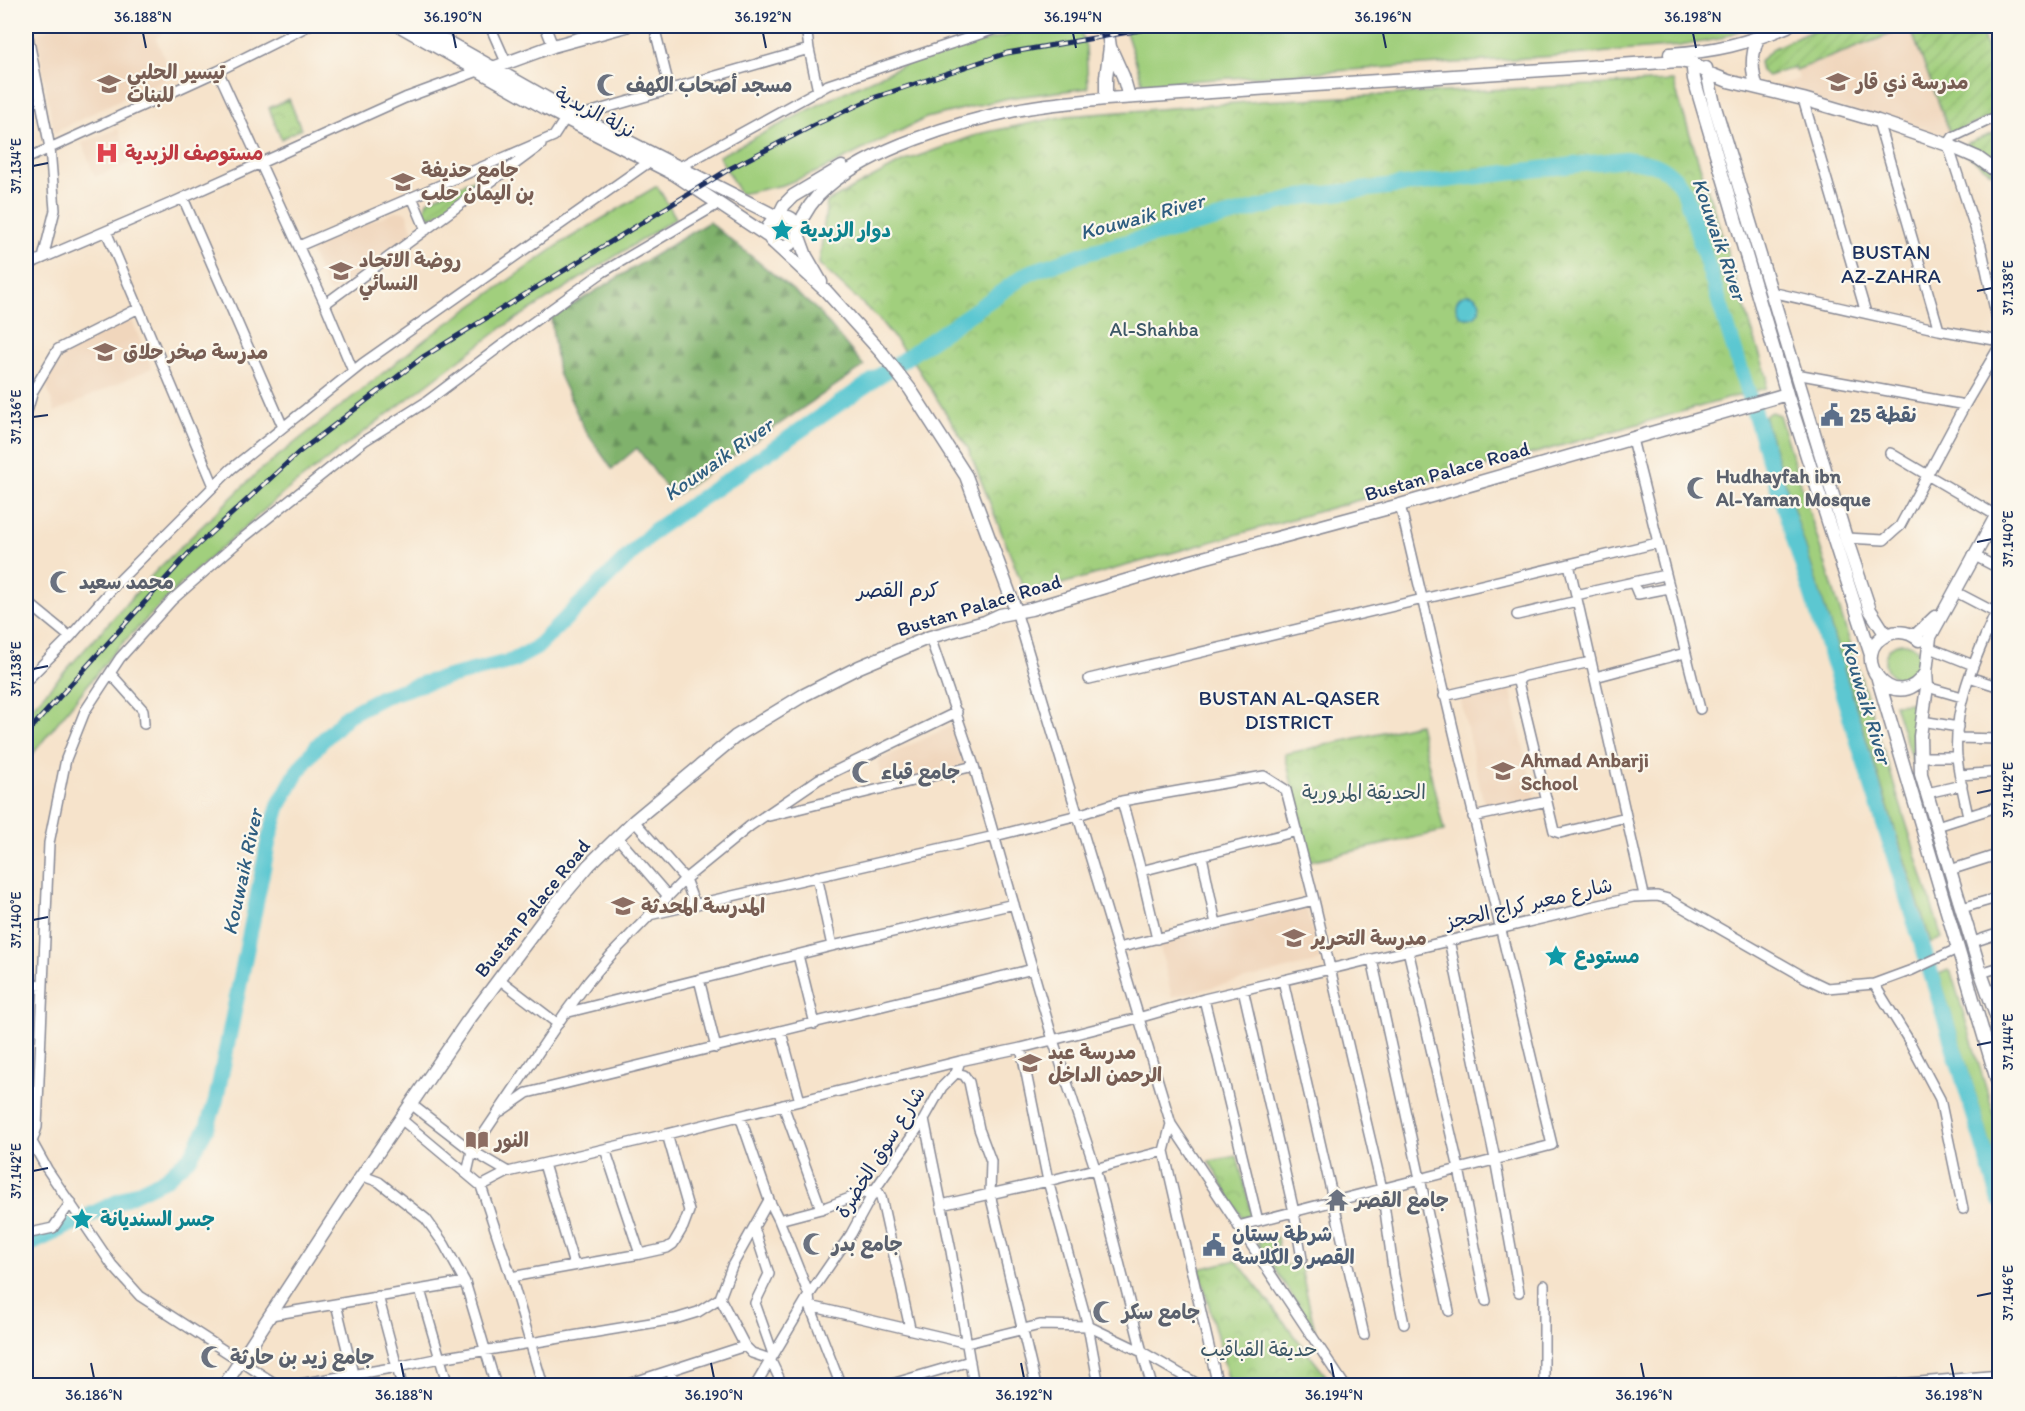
<svg xmlns="http://www.w3.org/2000/svg" width="2025" height="1411" font-family="Itim,'Playpen Sans Arabic',sans-serif">
	<style>
		.built { fill: #f0d6bc }
		.grass { fill: #a1cf7d; stroke: #5e7f6e; stroke-width: 1.5 }
		.forest { fill: url(#forest-firs); stroke: #4e7065; stroke-width: 1.5 }
		.park { fill: url(#park-crowns); stroke: #5e7f6e; stroke-width: 1.5 }
		.garden { fill: url(#garden-furrows); stroke: #5e7f6e; stroke-width: 1.5 }
		.water { fill: #5bc7d1; stroke: #3b7b98; stroke-width: 1.5 }
		.lines { fill: none; stroke-linecap: round; stroke-linejoin: round }
		.river { stroke: #5bc7d1; stroke-width: 16 }
		.minor-casing { stroke: #888994; stroke-width: 12 }
		.major-casing { stroke: #888994; stroke-width: 15 }
		.minor { stroke: #fff; stroke-width: 9 }
		.major { stroke: #fff; stroke-width: 12 }
		.rail-casing { stroke: #1b2f5e; stroke-width: 5 }
		.rail { stroke: #fbf7ec; stroke-width: 3; stroke-dasharray: 9; stroke-linecap: butt }
		.ticks { fill: none; stroke: #1b2f5e; stroke-width: 2 }
		.labels { text-anchor: middle; dominant-baseline: central; stroke-width: 4.5; stroke-linejoin: round; paint-order: stroke }
		.education-label { font-size: 20px; font-weight: bold; fill: #785e54; stroke: #fbf7ec; text-anchor: start }
		.worship-label { font-size: 20px; font-weight: bold; fill: #5b616d; stroke: #fbf7ec; text-anchor: start }
		.street-label { font-size: 20px; fill: #1b2f5e; stroke: #fbf7ec }
		.health-label { font-size: 20px; font-weight: bold; fill: #be3a42; stroke: #fbf7ec; text-anchor: start }
		.culture-label { font-size: 20px; font-weight: bold; fill: #0d838f; stroke: #fbf7ec; text-anchor: start }
		.park-label { font-size: 20px; fill: #3c5766; stroke: #fbf7ec }
		.service-label { font-size: 20px; font-weight: bold; fill: #4e5e75; stroke: #fbf7ec; text-anchor: start }
		.water-label { font-size: 21px; font-style: italic; fill: #2e5d80; stroke: #fbf7ec }
		.neighbourhood-label { font-size: 21px; fill: #1b2f5e; stroke: #fbf7ec }
		.neatline { fill: none; stroke: #1b2f5e; stroke-width: 2 }
		.ticks-label { font-size: 15px; text-anchor: middle; fill: #1b2f5e }
	</style>
	<defs>
		<pattern id="forest-firs" width="22" height="20" patternUnits="userSpaceOnUse" patternTransform="scale(1.5)"><rect width="22" height="20" fill="#80b26c"/><path d="M5 1l3.5 6h-7zM16 11l3.5 6h-7z" fill="#68915c"/></pattern>
		<pattern id="park-crowns" width="20" height="18" patternUnits="userSpaceOnUse" patternTransform="scale(1.5)"><rect width="20" height="18" fill="#a1cf7d"/><path d="M2 6a3 3 0 1 1 6 0M12 15a3 3 0 1 1 6 0" fill="none" stroke="#8ab26e"/></pattern>
		<pattern id="garden-furrows" width="10" height="10" patternUnits="userSpaceOnUse" patternTransform="scale(1.5)"><rect width="10" height="10" fill="#a1cf7d"/><path d="M-1 1l2-2M0 10L10 0M9 11l2-2" fill="none" stroke="#8ab26e"/></pattern>
	</defs>
	<rect width="100%" height="100%" fill="#fbf7ec"/>
	<filter id="ink" filterUnits="userSpaceOnUse"><feTurbulence type="fractalNoise" baseFrequency=".0167" numOctaves="2"/><feDisplacementMap in="SourceGraphic" scale="12" xChannelSelector="R" yChannelSelector="G"/><feConvolveMatrix kernelMatrix="1 2 1 2 8 2 1 2 1" color-interpolation-filters="sRGB"/></filter>
	<filter id="wash" filterUnits="userSpaceOnUse"><feTurbulence type="fractalNoise" baseFrequency=".008" numOctaves="4" result="noise"/><feDisplacementMap in="SourceGraphic" scale="24" xChannelSelector="R" yChannelSelector="G"/><feGaussianBlur stdDeviation="1.35" result="paint"/><feColorMatrix in="noise" values="0 0 0 0 0 0 0 0 0 0 0 0 0 0 0 0 0 1.4 0 .05"/><feComposite in="paint" operator="in"/></filter>
	<g filter="url(#wash)">
		<rect width="100%" height="100%" fill="#f6e3cb"/>
		<!-- built -->
		<path class="built" d="M56,26h103l4,7 -7,5 16,38 -59,27 -59,30 -18,-99z
			M1910,27l40,106 -11,4 -159,-47 1,-5 18,-6 -3,-9z
			M118,129l14,33 -37,15 -13,-34z
			M397,211l9,1 7,19 -2,5 -79,56 -4,-1 -18,-40 3,-6z
			M132,320l20,48 -97,44 -10,-32 17,-25 12,-10z
			M1510,686l25,113 -50,11 -25,-113z
			M957,723l13,41 -86,21 -7,-24z
			M1306,907l14,54 -148,36 -13,-54z"/>
		<!-- grass -->
		<path class="grass" d="M1057,26h22l7,21 2,41 -80,10 -82,20 -102,51 -41,16 -43,9 -21,-38 121,-62 79,-36 93,-24z
			M1124,26h626l-31,13 -39,7 -94,8 -443,30z
			M657,186l19,32 -173,109 -216,163 -102,90 -71,72 -88,110v-48l131,-144 101,-98 169,-134 136,-96z
			M1771,412l8,3 163,523 -11,5 -167,-527z
			M1885 661a18 18 0 1 1 36 0a18 18 0 1 1-36 0Z
			M1914,703l-1,61 -19,-60z
			M1948,970l3,2 48,159v41l-60,-198z"/>
		<!-- forest -->
		<path class="forest" d="M709,222l107,87 48,57 -191,131 -36,-49 -25,21 -27,-39 -27,-57 -7,-55z"/>
		<!-- park -->
		<path class="park" d="M1673,81l94,296 -1,11 -231,65 -169,45 -340,96 -58,-146 -51,-81 -39,-49 -59,-54 8,-62 75,-40 80,-29 85,-17 195,-15z
			M289,99l12,30 -20,10 -12,-31z
			M1419,724l25,107 -135,30 -24,-107z
			M1237,1156l15,58 -10,4 -33,-57z
			M1277,1237l3,24 8,5 12,-2 15,67 -58,-89z
			M1236,1260l97,125h-103l-31,-116z"/>
		<!-- garden -->
		<path class="garden" d="M1823,26h156l20,54v34l-49,19 -40,-106 -114,43 -1,-3 -27,9 -7,-5 -2,-9 15,-14z
			M1999,131v47l-37,-27 5,-8z
			M472,180l5,2 -1,5 -41,29 -5,1 -6,-5 3,-11z"/>
		<!-- water -->
		<path class="water" d="M1456 306a12 12 0 1 1 24 0a12 12 0 1 1-24 0Z"/>
		<g class="lines">
			<!-- river -->
			<path class="river" d="M26,1246l139,-67 26,-23 16,-29 9,-27 53,-261 10,-34 19,-34 20,-26 30,-30 34,-18 39,-13 91,-23 24,-13 119,-118 341,-234 32,-23 58,-20 215,-56 324,-38c29,4 45,7 60,34l249,790 66,218"/>
		</g>
	</g>
	<g filter="url(#ink)">
		<g class="lines">
			<!-- minor casing -->
			<g class="minor-casing">
				<path id="minor" d="M26,26l24,122 5,62 -12,48
					M490,26l16,36
					M545,26l8,20
					M654,26l16,64
					M809,49l9,42
					M218,71l107,233 28,67
					M1803,99l63,214
					M2000,115l-47,22 -5,8 33,101 19,87
					M578,116l231,-67 -3,-23
					M1878,121l61,209
					M26,159l192,-88 90,-45
					M678,168l150,-83 176,-59
					M412,197l14,33
					M183,198l100,229
					M106,231l108,255
					M299,246l255,-110 11,-17
					M26,267l10,-6 138,-59 231,-104 73,-27
					M1771,292l168,38 61,11
					M325,304l216,-159
					M1796,374l169,31
					M26,415l7,-24 25,-42 81,-41
					M1632,439l68,270
					M1890,453l102,60
					M1846,538l38,2 16,-14 65,-121 35,-60
					M1973,555l27,14
					M1569,564l75,331
					M1633,582l5,12 31,-6
					M1954,591l46,24
					M1576,595l89,-20
					M26,601l44,36
					M1016,611l155,513 174,262
					M1517,615l60,-14
					M930,637l44,129 79,274 42,128 47,184 10,34
					M1928,647l45,18
					M1591,662l-66,14 -4,2 -3,4 36,149 6,2 66,-16
					M110,673l33,37 1,14
					M1595,677l90,-24
					M1969,677l31,10
					M1089,679l568,-136
					M26,681l44,-44 46,-53 115,-115 131,-105 287,-202
					M1927,687l35,10
					M1444,696l77,-18
					M1922,721l36,6
					M1957,738l43,1
					M1921,757h36
					M1960,775l40,-3
					M1927,793l35,-8
					M1122,801l19,70 16,68
					M769,816l205,-50
					M1968,816c-4,-19 -9,-39 -11,-59 -4,-52 18,-98 39,-145
					M1473,817l74,-16
					M634,821l51,58 10,26
					M1937,826l63,-20
					M617,837l51,59
					M1202,856l14,68
					M1950,870l50,-16
					M1141,871l156,-40
					M817,876l15,70
					M1962,908l38,-11
					M649,915l346,-79 83,-21 44,-14 142,-25 22,14 28,110 68,289 12,87 10,48
					M1449,940l46,219 24,133
					M1973,942l27,-9
					M1118,948l196,-48
					M1408,950l51,219 27,132
					M798,955l17,69
					M1372,959l77,352
					M1981,973l19,-6
					M499,979l59,45
					M699,979l17,69
					M1283,980l81,355
					M26,984l17,1
					M1874,984l34,55 32,60 23,110
					M1243,989l51,223 8,47
					M1204,999l54,222
					M565,1013l267,-67 182,-42
					M781,1032l19,69
					M1021,1048l27,133 40,145 11,60
					M956,1073l8,2 5,7 10,47 12,32 -1,33 46,192
					M411,1104l61,47 36,21
					M783,1105l38,104
					M501,1111l26,-18 506,-124
					M740,1116l29,84 10,20 30,75 1,11 31,80
					M401,1119l80,67 30,91 32,109
					M924,1119l27,132 23,135
					M1171,1124l-7,27 54,235
					M26,1139l6,3 15,27 65,96 28,31 139,90
					M32,1142l5,-15 12,-284 17,-84 19,-48 35,-53 52,-58 66,-58 126,-101 62,-39 92,-69 85,-61 115,-68
					M605,1149l35,105
					M544,1164l30,101
					M467,1173l5,-22 93,-138 23,-31 24,-28 73,-75 65,-53 69,-47 138,-67
					M363,1176l16,6 47,37 18,25 21,38 31,104
					M481,1186l27,-14 159,-38 293,-73 61,-13 117,-30 66,-19 429,-102 24,-1 11,3 138,79 21,10 47,-4 38,-14 45,-21
					M941,1205l107,-24 116,-30
					M779,1220l42,-11 55,-21 5,9 29,131
					M1238,1226l314,-81 -152,-640
					M754,1228l15,46 -14,29 18,51
					M26,1234l27,-6 18,-26
					M511,1277l129,-23 27,-6 6,-4 10,-17 6,-16 -22,-77
					M1544,1285v101
					M420,1290l28,96
					M378,1296l24,90
					M720,1298l25,48
					M336,1304l20,82
					M810,1306l157,37 73,-18 48,1 54,26 59,34
					M271,1315l194,-33
					M671,1371l3,15
					M288,1386l109,-19 43,-9 235,-39 23,-7 22,-14 12,-32 37,-66
					M622,1386l123,-40 7,7 18,6 13,27
					M755,1386l54,-91 42,-61 25,-46 48,-69 18,-32 14,-14 4,-12
					M885,1386l85,-25
					M1874,1386l126,-11"/>
			</g>
			<!-- major casing -->
			<g class="major-casing">
				<path id="major" d="M400,26l147,83 127,65 95,63
					M419,26l159,90 199,101
					M1996,26l4,8
					M1110,47l13,29 6,21
					M1670,54c47,-3 75,-10 118,-28
					M1692,60l2,19 93,315 84,261
					M493,68l60,-22 73,-20
					M1706,68l8,36 132,434 24,72 16,25
					M1757,88c-6,-18 -6,-33 1,-50
					M1106,99v-22l4,-30 -3,-21
					M768 231a15 15 0 1 1 30 0a15 15 0 1 1-30 0Z
					M778,217l6,-12 9,-9 49,-29
					M798,228c6,-15 16,-30 29,-41 43,-38 132,-65 189,-77 29,-6 60,-8 90,-11l573,-38 13,2 16,10 20,8 75,18 75,22 70,24 30,13 22,16
					M798,234l8,22 15,26
					M772,241l54,50 56,62 28,36 56,87 50,135
					M2000,509l-70,128 -4,35 1,15 -7,49 1,38 60,199 19,54
					M1915,636l20,-19
					M1919,640c-8,-7 -19,-10 -30,-6 -46,17 6,88 37,38
					M1878,679l122,411
					M224,1386l120,-184 123,-180 83,-111 39,-46 45,-44 101,-84 69,-42 55,-28 71,-30 55,-15 15,-7 31,-6 161,-48 208,-56 387,-111"/>
			</g>
			<!-- minor -->
			<use href="#minor" class="minor"/>
			<!-- major -->
			<use href="#major" class="major"/>
			<!-- rail casing -->
			<g class="rail-casing">
				<path id="rail" d="M1541,26h19
					M26,734l163,-181 109,-100 125,-96 308,-189 83,-43 62,-28 131,-44 157,-27"/>
			</g>
			<!-- rail -->
			<use href="#rail" class="rail"/>
		</g>
	</g>
	<!-- ticks -->
	<path class="ticks" d="M143,33l3,15M453,33l3,15M763,33l3,15M1073,33l3,15M1383,33l3,15M1693,33l3,15M33,166l15,-3M1977,291l15,-3M33,417l15,-2M1977,542l15,-3M33,669l15,-3M1977,793l15,-3M33,920l15,-3M1977,1045l15,-3M33,1171l15,-3M1977,1296l15,-3M91,1363l3,15M401,1363l3,15M711,1363l3,15M1021,1363l3,15M1331,1363l3,15M1641,1363l3,15M1951,1363l3,15"/>
	<!-- icons -->
	<defs>
		<g id="school-bare" transform="scale(1.8)"><path d="M0-5L7-2L0 1L-7-2ZM-4 1L0 2.5L4 1V4Q0 6-4 4Z" fill="#8d6e63" stroke="#fbf7ec" stroke-width="2.5" paint-order="stroke"/></g>
		<g id="mosque-bare" transform="scale(1.8)"><path d="M3.5-4.9A6 6 0 1 0 3.5 4.9A5 5 0 1 1 3.5-4.9Z" fill="#6b7280" stroke="#fbf7ec" stroke-width="2.5" paint-order="stroke"/></g>
		<g id="hospital-bare" transform="scale(1.8)"><path d="M-5-5h3v3.5h4V-5h3V5h-3V1.5h-4V5h-3Z" fill="#e0444e" stroke="#fbf7ec" stroke-width="2.5" paint-order="stroke"/></g>
		<g id="sight-bare" transform="scale(1.8)"><path d="M0-6L1.8-2.2L6-1.7L2.9 1.2L3.7 5.4L0 3.3L-3.7 5.4L-2.9 1.2L-6-1.7L-1.8-2.2Z" fill="#0f9aa8" stroke="#fbf7ec" stroke-width="2.5" paint-order="stroke"/></g>
		<g id="civic-bare" transform="scale(1.8)"><path d="M-.6-6.5H3V-4.5H.6V-3L4-1V1h2V6H-6V1h2V-1L-.6-3ZM-1.2 2.5V6h2.4V2.5Z" fill="#5c6f8a" stroke="#fbf7ec" stroke-width="2.5" paint-order="stroke"/></g>
		<g id="library-bare" transform="scale(1.8)"><path d="M-6-4Q-3-5.5-.7-3.5V5Q-3 3-6 4ZM6-4Q3-5.5 .7-3.5V5Q3 3 6 4Z" fill="#8d6e63" stroke="#fbf7ec" stroke-width="2.5" paint-order="stroke"/></g>
		<g id="temple-bare" transform="scale(1.8)"><path d="M0-6L5-2H3V0L6.5 2.5H4V6H1.5V3h-3V6H-4V2.5H-6.5L-3 0V-2H-5Z" fill="#6b7280" stroke="#fbf7ec" stroke-width="2.5" paint-order="stroke"/></g>
	</defs>
	<g fill-rule="evenodd">
		<use href="#school-bare" x="1838" y="82"/>
		<use href="#school-bare" x="109" y="84"/>
		<use href="#mosque-bare" x="608" y="85"/>
		<use href="#hospital-bare" x="107" y="153"/>
		<use href="#school-bare" x="403" y="182"/>
		<use href="#sight-bare" x="782" y="230"/>
		<use href="#school-bare" x="341" y="271"/>
		<use href="#school-bare" x="105" y="352"/>
		<use href="#civic-bare" x="1832" y="415"/>
		<use href="#mosque-bare" x="1698" y="488"/>
		<use href="#mosque-bare" x="61" y="582"/>
		<use href="#school-bare" x="1503" y="771"/>
		<use href="#mosque-bare" x="863" y="772"/>
		<use href="#school-bare" x="623" y="906"/>
		<use href="#school-bare" x="1294" y="938"/>
		<use href="#sight-bare" x="1556" y="956"/>
		<use href="#school-bare" x="1030" y="1063"/>
		<use href="#library-bare" x="477" y="1140"/>
		<use href="#temple-bare" x="1337" y="1200"/>
		<use href="#sight-bare" x="82" y="1219"/>
		<use href="#mosque-bare" x="814" y="1244"/>
		<use href="#civic-bare" x="1214" y="1245"/>
		<use href="#mosque-bare" x="1104" y="1312"/>
		<use href="#mosque-bare" x="212" y="1357"/>
	</g>
	<g class="labels">
		<!-- education labels -->
		<g class="education-label">
			<text x="127" y="72">تيسير الحلبي<tspan x="127" dy="23">للبنات</tspan></text>
			<text x="1856" y="82">مدرسة ذي قار</text>
			<text x="421" y="170">جامع حذيفة<tspan x="421" dy="23">بن اليمان حلب</tspan></text>
			<text x="359" y="260">روضة الاتحاد<tspan x="359" dy="23">النسائي</tspan></text>
			<text x="123" y="352">مدرسة صخر حلاق</text>
			<text x="1521" y="760">Ahmad Anbarji<tspan x="1521" dy="23">School</tspan></text>
			<text x="641" y="906">المدرسة المحدثة</text>
			<text x="1312" y="938">مدرسة التحرير</text>
			<text x="1048" y="1052">مدرسة عبد<tspan x="1048" dy="23">الرحمن الداخل</tspan></text>
			<text x="495" y="1140">النور</text>
		</g>
		<!-- worship labels -->
		<g class="worship-label">
			<text x="626" y="85">مسجد أصحاب الكهف</text>
			<text x="1716" y="476">Hudhayfah ibn<tspan x="1716" dy="23">Al-Yaman Mosque</tspan></text>
			<text x="79" y="582">محمد سعيد</text>
			<text x="881" y="772">جامع قباء</text>
			<text x="1355" y="1200">جامع القصر</text>
			<text x="832" y="1244">جامع بدر</text>
			<text x="1122" y="1312">جامع سكر</text>
			<text x="230" y="1357">جامع زيد بن حارثة</text>
		</g>
		<!-- street labels -->
		<g class="street-label">
			<text transform="translate(595 112) rotate(28)">نزلة الزبدية</text>
			<text transform="translate(1447 471) rotate(-16)">Bustan Palace Road</text>
			<text transform="translate(979 605) rotate(-17)">Bustan Palace Road</text>
			<text transform="translate(1529 903) rotate(-13)">شارع معبر كراج الحجز</text>
			<text transform="translate(532 908) rotate(-51)">Bustan Palace Road</text>
			<text transform="translate(880 1152) rotate(-58)">شارع سوق الخضرة</text>
		</g>
		<!-- health labels -->
		<g class="health-label">
			<text x="125" y="153">مستوصف الزبدية</text>
		</g>
		<!-- culture labels -->
		<g class="culture-label">
			<text x="800" y="230">دوار الزبدية</text>
			<text x="1574" y="956">مستودع</text>
			<text x="100" y="1219">جسر السنديانة</text>
		</g>
		<!-- park labels -->
		<g class="park-label">
			<text x="1154" y="329">Al-Shahba</text>
			<text x="1364" y="792">الحديقة المرورية</text>
			<text x="1259" y="1349">حديقة القباقيب</text>
		</g>
		<!-- service labels -->
		<g class="service-label">
			<text x="1850" y="415">نقطة 25</text>
			<text x="1232" y="1234">شرطة بستان<tspan x="1232" dy="23">القصر و الكلاسة</tspan></text>
		</g>
		<!-- water labels -->
		<g class="water-label">
			<text transform="translate(1142 216) rotate(-15)">Kouwaik River</text>
			<text transform="translate(1720 239) rotate(71)">Kouwaik River</text>
			<text transform="translate(718 459) rotate(-35)">Kouwaik River</text>
			<text transform="translate(1867 702) rotate(73)">Kouwaik River</text>
			<text transform="translate(242 872) rotate(-78)">Kouwaik River</text>
		</g>
		<!-- neighbourhood labels -->
		<g class="neighbourhood-label">
			<text x="1891" y="251">BUSTAN<tspan x="1891" dy="24">AZ-ZAHRA</tspan></text>
			<text x="898" y="589">كرم القصر</text>
			<text x="1289" y="697">BUSTAN AL-QASER<tspan x="1289" dy="24">DISTRICT</tspan></text>
		</g>
	</g>
	<!-- margin -->
	<rect width="2025" height="1411" fill="none" stroke="#fbf7ec" stroke-width="66"/>
	<rect x="33" y="33" width="1959" height="1345" class="neatline"/>
	<g class="ticks-label">
		<text x="143" y="22">36.188°N</text>
		<text x="453" y="22">36.190°N</text>
		<text x="763" y="22">36.192°N</text>
		<text x="1073" y="22">36.194°N</text>
		<text x="1383" y="22">36.196°N</text>
		<text x="1693" y="22">36.198°N</text>
		<text transform="translate(16 166) rotate(-90)" y="5">37.134°E</text>
		<text transform="translate(2008 288) rotate(-90)" y="5">37.138°E</text>
		<text transform="translate(16 417) rotate(-90)" y="5">37.136°E</text>
		<text transform="translate(2008 539) rotate(-90)" y="5">37.140°E</text>
		<text transform="translate(16 669) rotate(-90)" y="5">37.138°E</text>
		<text transform="translate(2008 790) rotate(-90)" y="5">37.142°E</text>
		<text transform="translate(16 920) rotate(-90)" y="5">37.140°E</text>
		<text transform="translate(2008 1042) rotate(-90)" y="5">37.144°E</text>
		<text transform="translate(16 1171) rotate(-90)" y="5">37.142°E</text>
		<text transform="translate(2008 1293) rotate(-90)" y="5">37.146°E</text>
		<text x="94" y="1400">36.186°N</text>
		<text x="404" y="1400">36.188°N</text>
		<text x="714" y="1400">36.190°N</text>
		<text x="1024" y="1400">36.192°N</text>
		<text x="1334" y="1400">36.194°N</text>
		<text x="1644" y="1400">36.196°N</text>
		<text x="1954" y="1400">36.198°N</text>
	</g>
</svg>
